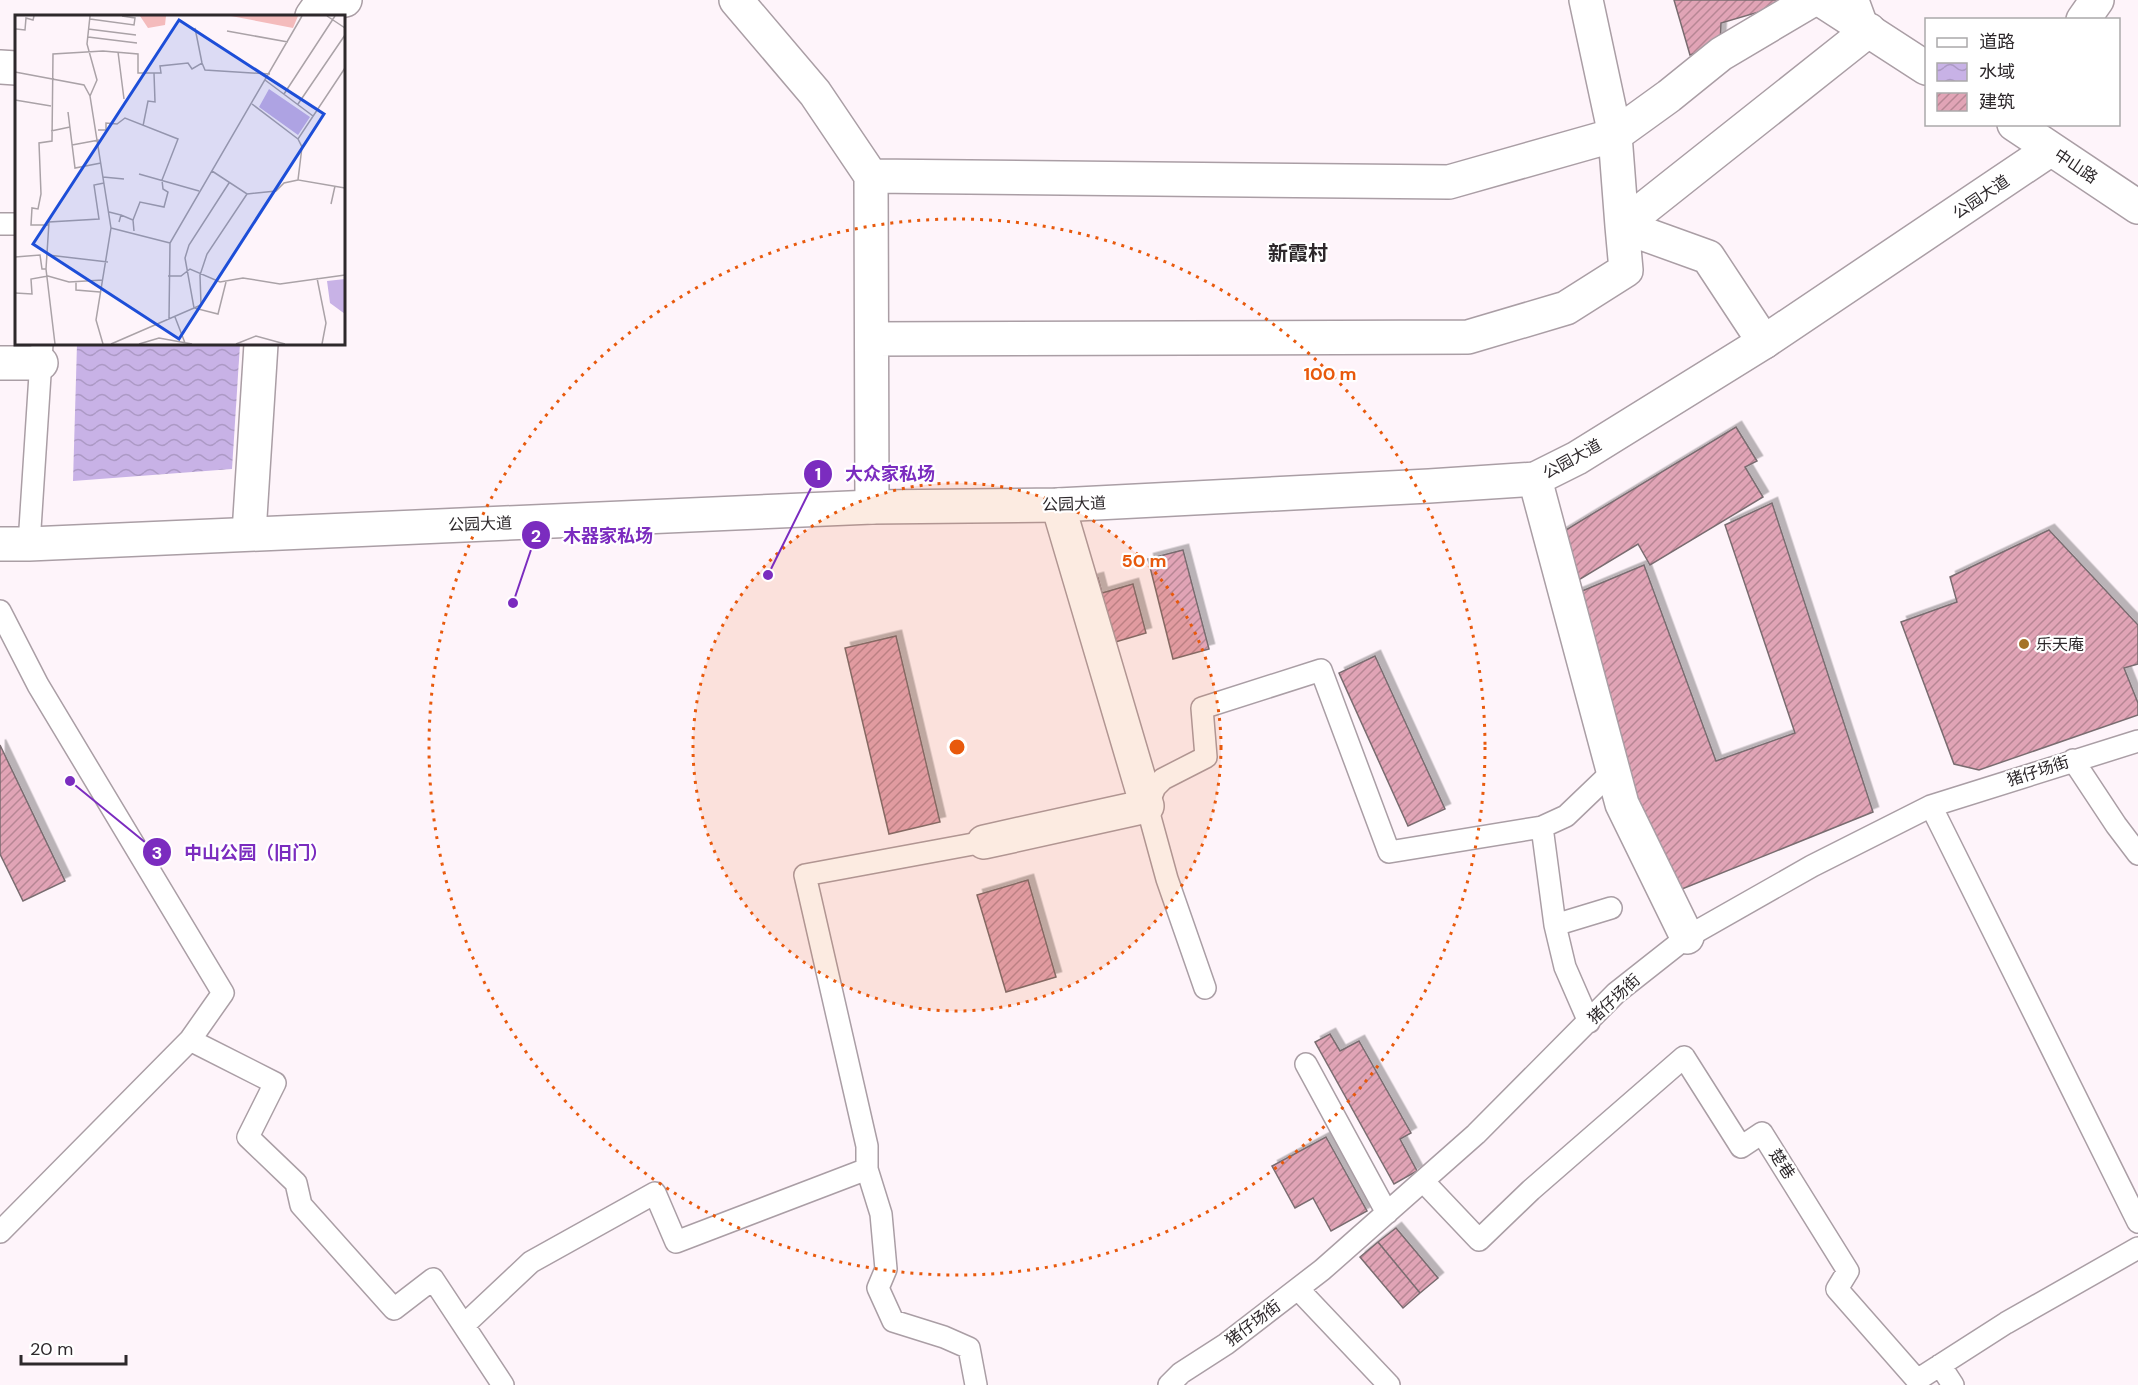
<svg xmlns="http://www.w3.org/2000/svg" width="2138" height="1385" font-family="'DM Sans','Noto Sans SC',sans-serif">
	<style>
		.water { fill: url(#water-waves) }
		.building { fill: url(#building-hatch); stroke: #796c70; stroke-width: 1.5; filter: url(#shadow) }
		.lines { fill: none; stroke-linecap: round; stroke-linejoin: round }
		.lane-casing { stroke: #aa9ea5; stroke-width: 24 }
		.street-casing { stroke: #aa9ea5; stroke-width: 36 }
		.secondary-casing { stroke: #aa9ea5; stroke-width: 36 }
		.lane { stroke: #fff; stroke-width: 21 }
		.street { stroke: #fff; stroke-width: 33 }
		.secondary { stroke: #fff; stroke-width: 33 }
		.ring { fill: none; stroke: #e8590c; stroke-width: 3; stroke-dasharray: 3 6 }
		.poi-dot { fill: #a47228; stroke: #fff; stroke-width: 2 }
		.labels { text-anchor: middle; dominant-baseline: central; stroke-width: 4.5; stroke-linejoin: round; paint-order: stroke }
		.street-label { font-size: 16px; fill: #2d282b; stroke: #fff }
		.poi-label { font-size: 16px; fill: #2d282b; stroke: #fff; text-anchor: start }
		.quarter-label { font-size: 20px; font-weight: bold; fill: #2d282b; stroke: #fff }
		.inset-road { fill: none; stroke: #aaa2a7; stroke-width: 1.5 }
		.view { fill: #1d4ed8; fill-opacity: 0.15; stroke: #1d4ed8; stroke-width: 3 }
		.inset-edge { fill: none; stroke: #2d282b; stroke-width: 3 }
		.centre { fill: #e8590c; stroke: #fff; stroke-width: 3 }
		.ring-label { font-size: 18px; text-anchor: middle; font-weight: bold; fill: #e8590c; stroke: #fff; stroke-width: 4.5; stroke-linejoin: round; paint-order: stroke }
		.leader { fill: none; stroke: #7b2cbf; stroke-width: 2 }
		.callout-dot { fill: #7b2cbf; stroke: #fff; stroke-width: 2 }
		.mark-label { font-size: 18px; text-anchor: middle; font-weight: bold; fill: #fff }
		.callout-label { font-size: 18px; text-anchor: middle; font-weight: bold; fill: #7b2cbf; stroke: #fff; stroke-width: 4.5; stroke-linejoin: round; paint-order: stroke }
	</style>
	<defs>
		<pattern id="water-waves" width="16" height="10" patternUnits="userSpaceOnUse" patternTransform="scale(1.5)"><rect width="16" height="10" fill="#c8b2e6"/><path d="M0 5q4-4 8 0t8 0" fill="none" stroke="#ac99c5"/></pattern>
		<pattern id="building-hatch" width="6" height="6" patternUnits="userSpaceOnUse" patternTransform="scale(1.5)"><rect width="6" height="6" fill="#e1a4b6"/><path d="M-1 1l2-2M0 6l6-6M5 7l2-2" fill="none" stroke="#b78694"/></pattern>
		<filter id="shadow"><feDropShadow dx="5.5" dy="-5.5" stdDeviation="0" flood-color="#0004"/></filter>
	</defs>
	<rect width="100%" height="100%" fill="#fef4fa"/>
	<!-- water -->
	<path class="water" d="M77,344h163l-8,125 -159,12z"/>
	<!-- building -->
	<path class="building" d="M1674,0h111l1,4 -65,19 -1,23 -30,9z
		M1736,427l21,34 -12,6 18,30 -113,68 -12,-21 -61,37 -26,-42z
		M1772,503l101,309 -196,79 -46,-95 -56,-202 69,-29 72,196 79,-28 -70,-208z
		M2049,530l89,95v39l-14,4 14,35v12l-159,55 -25,-6 -53,-142 56,-20 -7,-25z
		M1183,550l26,99 -36,10 -25,-100z
		M1098,578l4,15 31,-9 13,49 -41,12 -18,-64z
		M896,636l44,186 -51,12 -44,-186z
		M1375,656l70,153 -37,17 -69,-153z
		M0,745l65,136 -42,20 -23,-47z
		M1028,880l28,97 -50,15 -29,-97z
		M1330,1034l10,17 19,-10 52,92 -11,6 17,32 -23,13 -79,-142z
		M1326,1137l41,74 -36,20 -18,-33 -18,10 -23,-42z
		M1396,1228l42,50 -18,15 -42,-51z
		M1378,1242l42,51 -17,15 -43,-51z"/>
	<g class="lines">
		<!-- lane casing -->
		<g class="lane-casing">
			<path id="lane" d="M1858,0l11,30
				M0,224h16
				M29,544l13,-200
				M0,611l38,74 185,308 -33,47 85,43 -27,54 48,46 5,22 93,104 39,-30 70,106
				M2073,760l43,65 22,29
				M1931,806l207,416
				M1555,925l-13,-98 24,-11 48,-46
				M1205,988l-38,-109 -20,-73 8,-19 8,-8 43,-22 -4,-49 119,-38 68,182 153,-25
				M1589,1022l-24,-55 -10,-42 56,-17
				M1306,1064l81,149
				M1423,1181l56,59 52,-50 153,-133 57,90 21,-14 86,138 -11,18 80,91 89,-57 132,-75
				M0,1232l190,-192
				M1298,1289l91,96
				M464,1325l67,-63 124,-69 21,49 191,-73
				M1940,1365l13,20
				M976,1385l-7,-37 -25,-11 -51,-16 -15,-33 8,-19 -5,-55 -14,-45v-23l-62,-271 179,-33
				M1169,1385l12,-12 45,-29 96,-74 154,-136 140,-141 71,-56 125,-71 119,-60 207,-65"/>
		</g>
		<!-- street casing -->
		<g class="street-casing">
			<path id="street" d="M736,0l79,93 56,83 1,331
				M1586,0l29,135 7,91 86,31 56,85
				M312,16l7,-10 26,-6
				M0,67l16,1
				M871,176l578,6 166,-47 54,-39 52,-42 91,-54
				M873,339l595,-2 98,-29 60,-38 -4,-44 247,-196
				M0,363h41
				M1535,479l87,325 65,133
				M249,533l12,-189
				M984,842l163,-36 -89,-301"/>
		</g>
		<!-- secondary casing -->
		<g class="secondary-casing">
			<path id="secondary" d="M1821,0l105,68
				M2083,20l14,-20
				M2014,124l124,83
				M0,544h29l843,-37 186,-2 371,-19 106,-7 42,-21 187,-116 287,-193"/>
		</g>
		<!-- lane -->
		<use href="#lane" class="lane"/>
		<!-- street -->
		<use href="#street" class="street"/>
		<!-- secondary -->
		<use href="#secondary" class="secondary"/>
	</g>
	<!-- distance rings -->
	<circle cx="957" cy="747" r="264" fill="#e8590c" fill-opacity=".12"/>
	<g class="ring">
		<circle cx="957" cy="747" r="264"/>
		<circle cx="957" cy="747" r="528"/>
	</g>
	<!-- markers -->
	<circle class="poi-dot" cx="2024" cy="644" r="6"/>
	<g class="labels">
		<!-- street labels -->
		<g class="street-label">
			<text transform="translate(2076 166) rotate(34)">中山路</text>
			<text transform="translate(1981 197) rotate(-34)">公园大道</text>
			<text transform="translate(1572 459) rotate(-29)">公园大道</text>
			<text transform="translate(1074 504) rotate(-2)">公园大道</text>
			<text transform="translate(480 524) rotate(-2)">公园大道</text>
			<text transform="translate(2038 771) rotate(-18)">猪仔场街</text>
			<text transform="translate(1614 999) rotate(-43)">猪仔场街</text>
			<text transform="translate(1782 1164) rotate(57)">楚巷</text>
			<text transform="translate(1253 1323) rotate(-37)">猪仔场街</text>
		</g>
		<!-- poi labels -->
		<g class="poi-label">
			<text x="2036" y="644">乐天庵</text>
		</g>
		<!-- quarter labels -->
		<g class="quarter-label">
			<text x="1298" y="253">新霞村</text>
		</g>
	</g>
	<!-- overview -->
	<g transform="translate(15 15)">
		<rect width="330" height="330" fill="#fef4fa"/>
		<path d="M125,1h26l-1,9 -17,3zM216,1h67l-5,12z" fill="#f4bbbc"/>
		<path d="M254,74l41,28 -12,18 -39,-28zM330,264v35l-15,-11 -3,-22z" fill="#c8b2e6"/>
		<path class="inset-road" d="M75,1l-3,28 10,36 -7,16 21,132 -15,92 7,24M312,1l18,12M75,4l44,6 1,-7 -13,-2M180,13l7,35M1,14l9,1 1,-12 7,2 1,-4M73,14l48,6M212,16l61,11M73,22l49,6M103,37l6,47M0,57l69,13 6,11M250,65l48,36M269,79l51,-78M0,85l36,6M237,89l46,35 47,-71M283,89l47,-69M53,97l7,56 26,-5M128,111l5,-25 7,1 -1,-29M83,115h8v-7l11,1 8,-6 53,21 -16,41 1,9 5,3 -4,15 -24,-5 -7,18M36,116l19,-4M283,124l4,8 -4,33 47,8M57,130l27,-5M197,156l35,23 29,-3 8,-8 14,-3M124,159l60,17M88,162l21,2M316,189l4,-18M94,197l12,3 -2,7M106,200l12,5 1,11M34,210h-18l1,-17 6,1 3,-15 -2,-51 13,-2 1,-87 50,-3 35,3v19h23l-1,-7 28,-3 4,6 10,-6 3,7 65,4M96,213l59,15M33,240l60,7M0,242l25,-2 2,14h4M153,261h13l9,-7 30,13 23,-4 37,6 65,-9M302,263l9,45 -4,21M61,267v8l24,2M211,267l-8,32 -24,-6 -9,-50 4,-13 40,-62M0,278l17,1 -1,-15 17,-3 21,6 34,-2M160,302l10,26M154,304l1,-76 132,-227M40,329l-9,-75 3,-47 50,-3 -5,-34 10,-2M96,329l90,-39 -1,-30 7,-21 40,-60M124,329l20,-6 33,6M221,329l20,-8 29,8"/>
		<path class="view" d="M164,5l145,94 -145,225 -146,-95z"/>
		<rect width="330" height="330" class="inset-edge"/>
	</g>
	<circle cx="957" cy="747" r="9" class="centre"/>
	<g class="ring-label">
		<text x="1330" y="380">100 m</text>
		<text x="1144" y="567">50 m</text>
	</g>
	<!-- callouts -->
	<path class="leader" d="M768 575L818 474M513 603L536 535M70 781L157 852"/>
	<g class="callout-dot">
		<circle cx="768" cy="575" r="6"/>
		<circle cx="513" cy="603" r="6"/>
		<circle cx="70" cy="781" r="6"/>
		<circle cx="818" cy="474" r="15"/>
		<circle cx="536" cy="535" r="15"/>
		<circle cx="157" cy="852" r="15"/>
	</g>
	<g class="mark-label">
		<text x="818" y="480">1</text>
		<text x="536" y="542">2</text>
		<text x="157" y="859">3</text>
	</g>
	<g class="callout-label">
		<text x="890" y="480">大众家私场</text>
		<text x="608" y="542">木器家私场</text>
		<text x="256" y="859">中山公园（旧门）</text>
	</g>
	<!-- legend -->
	<rect x="1925" y="18" width="195" height="108" fill="#ffffff" stroke="#aba9aa" stroke-width="1.5"/>
	<rect x="1937" y="38" width="30" height="9" fill="#ffffff" stroke="#aba9aa" stroke-width="1.5"/>
	<text x="1979" y="48" font-size="18" fill="#2d282b">道路</text>
	<rect x="1937" y="63" width="30" height="18" fill="url(#water-waves)" stroke="#aba9aa" stroke-width="1.5"/>
	<text x="1979" y="78" font-size="18" fill="#2d282b">水域</text>
	<rect x="1937" y="93" width="30" height="18" fill="url(#building-hatch)" stroke="#aba9aa" stroke-width="1.5"/>
	<text x="1979" y="108" font-size="18" fill="#2d282b">建筑</text>
	<!-- scale -->
	<path d="M21 1355v9h105v-9" fill="none" stroke="#2d282b" stroke-width="3"/>
	<text x="30" y="1355" font-size="18" fill="#2d282b" stroke="#ffffff" stroke-width="4.5" paint-order="stroke">20 m</text>
</svg>
